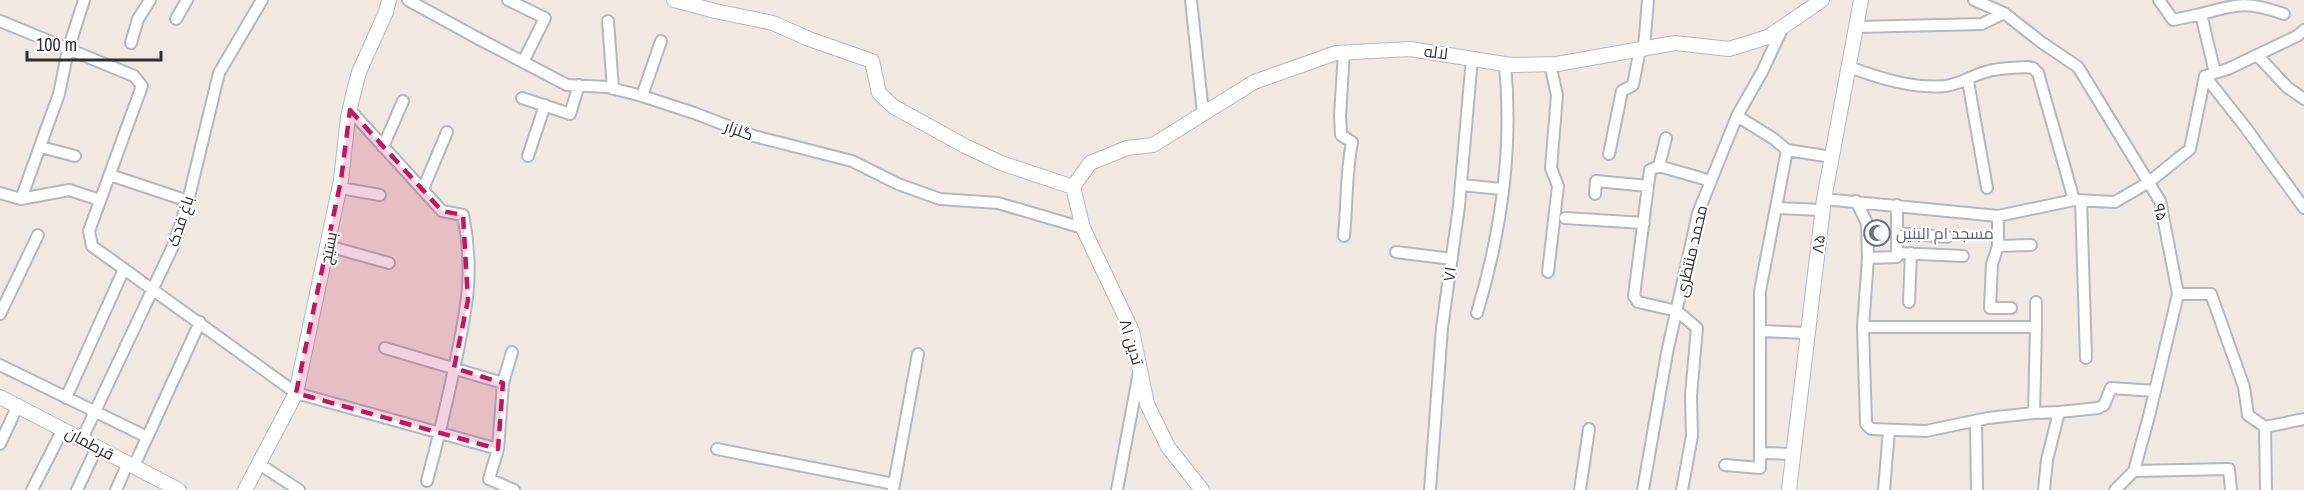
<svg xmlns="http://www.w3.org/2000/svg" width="2304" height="490" font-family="'Archivo Narrow',Cairo,sans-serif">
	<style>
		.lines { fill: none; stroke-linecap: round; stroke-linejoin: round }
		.street-casing { stroke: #b4b7c1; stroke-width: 14 }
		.secondary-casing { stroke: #b4b7c1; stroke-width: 16 }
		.street { stroke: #fff; stroke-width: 10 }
		.secondary { stroke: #fff; stroke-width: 14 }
		.marked { fill: #c2185b; fill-opacity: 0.2; stroke: #c2185b; stroke-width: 4.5; stroke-dasharray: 12 8; stroke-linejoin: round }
		.labels { text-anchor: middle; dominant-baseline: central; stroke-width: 4.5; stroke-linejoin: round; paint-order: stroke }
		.street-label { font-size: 16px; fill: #2e2e2e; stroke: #fff }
		.worship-label { font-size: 16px; fill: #5b616d; stroke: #fff; text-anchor: start }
	</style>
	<rect width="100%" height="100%" fill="#efe9e1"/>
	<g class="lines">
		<!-- street casing -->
		<g class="street-casing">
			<path id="street" d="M408,0l71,39 88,46 40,2 35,9 52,17 60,23 98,25 46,23 42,15 58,4 85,25
				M508,0l37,18 -22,44
				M1191,0l12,113
				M1974,0l30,13 37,29 37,25 82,134 18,93 -29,122 -15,55 -19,19
				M2159,0l14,20 28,-6
				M176,19l11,-19
				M0,21l134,55 8,10 -53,145 3,15 204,147 202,56
				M608,21l5,68
				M1856,27l126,-3 22,-11
				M131,43l7,-24 12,-19
				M1644,48l4,-48
				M1344,52l-4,64 1,19 11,7c-6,31 -5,62 -8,94
				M2257,55l30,32 17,12
				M1849,67c30,11 64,22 96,19 16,-2 26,-10 40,-14 12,-4 29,-4 42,-5l6,1 5,5 36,127
				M2215,73l-14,-59c38,-10 45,-13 83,0
				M2208,75l20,-6 69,-33 7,-6
				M2205,76l41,52 58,80
				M1968,81l19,107
				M642,96l19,-55
				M522,98l48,16 9,-29
				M350,110l92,101 21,4c12,58 3,97 -9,154 -8,38 -17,75 -27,112
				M1737,116l37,23 13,11 45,7
				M1666,138l-7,28 -9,4 -16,126 4,6 39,9 20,17 -6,67 1,41 -10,54
				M41,147l34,9
				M383,147l20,-46
				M1609,154l13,-63 11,-6 7,-36
				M528,156l17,-51
				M1659,166l52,15
				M110,175l78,26
				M1461,185l41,4
				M340,188l40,7
				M423,189l24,-57
				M0,193l21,6 48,-9 31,10
				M1595,194l1,-13 52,5
				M21,199l38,-105 9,-44 16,-50
				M1824,199l174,17 76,-16 41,2 34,-20 41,-33 15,-73
				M2081,200l5,158
				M1856,201l11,22 1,35 -5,69 3,97 5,5 55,2 62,-13 46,-5
				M1776,208l46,2
				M1998,216v30l-6,18 -2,44h21
				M1565,218l79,5
				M1897,233l50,4
				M328,246l61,17
				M1998,246l33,-1
				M1396,252l56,7
				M1898,253l65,3
				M1868,258l29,-1v-52
				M1548,272l10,-86 -7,-18 6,-73 -7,-31
				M2178,294h33l33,93 4,28 17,12 1,63
				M1909,302l2,-49
				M1477,313c24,-80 36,-166 28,-249
				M0,314l38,-79
				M1863,327h173v-25
				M2036,327l-2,86 25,-1
				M1760,331l48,2
				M385,348l118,35
				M512,352l-9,31 -5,66 -9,30 25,11
				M0,365l147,72
				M66,398l58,-129
				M1976,421l1,69
				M2265,427l39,-8
				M82,439l92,-195 14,-43 31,-128 43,-73
				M0,444l18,-39
				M717,449l177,35
				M1760,453l33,1
				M259,464l40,26
				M1725,465l35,3v-177l27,-141
				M134,466l66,-144
				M2134,471l95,-2 2,21
				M32,490l31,-61
				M77,490l20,-43
				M116,490l12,-27
				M893,490l25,-136
				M1117,490l22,-118
				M1430,490l12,-162 17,-122 13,-148
				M1580,490l9,-61
				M1643,490l24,-137 31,-140 39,-97 25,-44 21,-45
				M1884,490l5,-60
				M2044,490l3,-30 12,-48 39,-4 6,-3 7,-17 44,3"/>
		</g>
		<!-- secondary casing -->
		<g class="secondary-casing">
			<path id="secondary" d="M674,0l41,11 58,12 36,16 63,22 7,32 15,14 71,39 36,17 72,24
				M1073,187l17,-24 37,-15 26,-3 101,-63 82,-29 74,-4 101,16 46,-1 118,-21 54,6 39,-12 54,-37
				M1073,187l10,41 49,103 15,73 21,43 34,43
				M0,397l179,93
				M245,490l51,-97 45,-213 7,-63 5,-22 6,-23 27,-60 3,-12
				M1789,490l35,-291 37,-199"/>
		</g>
		<!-- street -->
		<use href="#street" class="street"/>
		<!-- secondary -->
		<use href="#secondary" class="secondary"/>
	</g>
	<!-- marked area -->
	<path class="marked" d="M350,110l92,101 21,4 5,85 -14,68 49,15 -5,66 -202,-56 45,-213z"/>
	<!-- icons -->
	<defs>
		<g id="mosque-ring" transform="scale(1.35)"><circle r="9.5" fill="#fff" stroke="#6b7280" stroke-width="1.5"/><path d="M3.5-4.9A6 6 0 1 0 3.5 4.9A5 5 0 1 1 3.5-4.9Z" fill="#6b7280"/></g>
	</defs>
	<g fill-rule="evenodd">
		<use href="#mosque-ring" x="1877" y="233"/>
	</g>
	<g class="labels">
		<!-- street labels -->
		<g class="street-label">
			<text transform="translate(1436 52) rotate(7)">لاله</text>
			<text transform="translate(739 130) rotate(20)">گلزار</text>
			<text transform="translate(2161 212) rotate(76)">۹۵</text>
			<text transform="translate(180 221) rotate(-72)">باغ فدک</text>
			<text transform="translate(1818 244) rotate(-83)">۸۵</text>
			<text transform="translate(328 248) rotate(-79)">بسیج</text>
			<text transform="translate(1691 251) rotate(-77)">محمد منتظری</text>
			<text transform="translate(1449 274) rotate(-82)">۷۱</text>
			<text transform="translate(1132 342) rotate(73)">تدین ۸۱</text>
			<text transform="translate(90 443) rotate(28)">قرطمان</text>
		</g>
		<!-- worship labels -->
		<g class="worship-label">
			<text x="1896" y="233">مسجد ام البنین</text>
		</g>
	</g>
	<!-- scale -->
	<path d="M27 51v9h134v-9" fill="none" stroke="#2e2e2e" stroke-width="3"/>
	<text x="36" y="51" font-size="18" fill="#2e2e2e" stroke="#ffffff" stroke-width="4.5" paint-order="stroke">100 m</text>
</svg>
